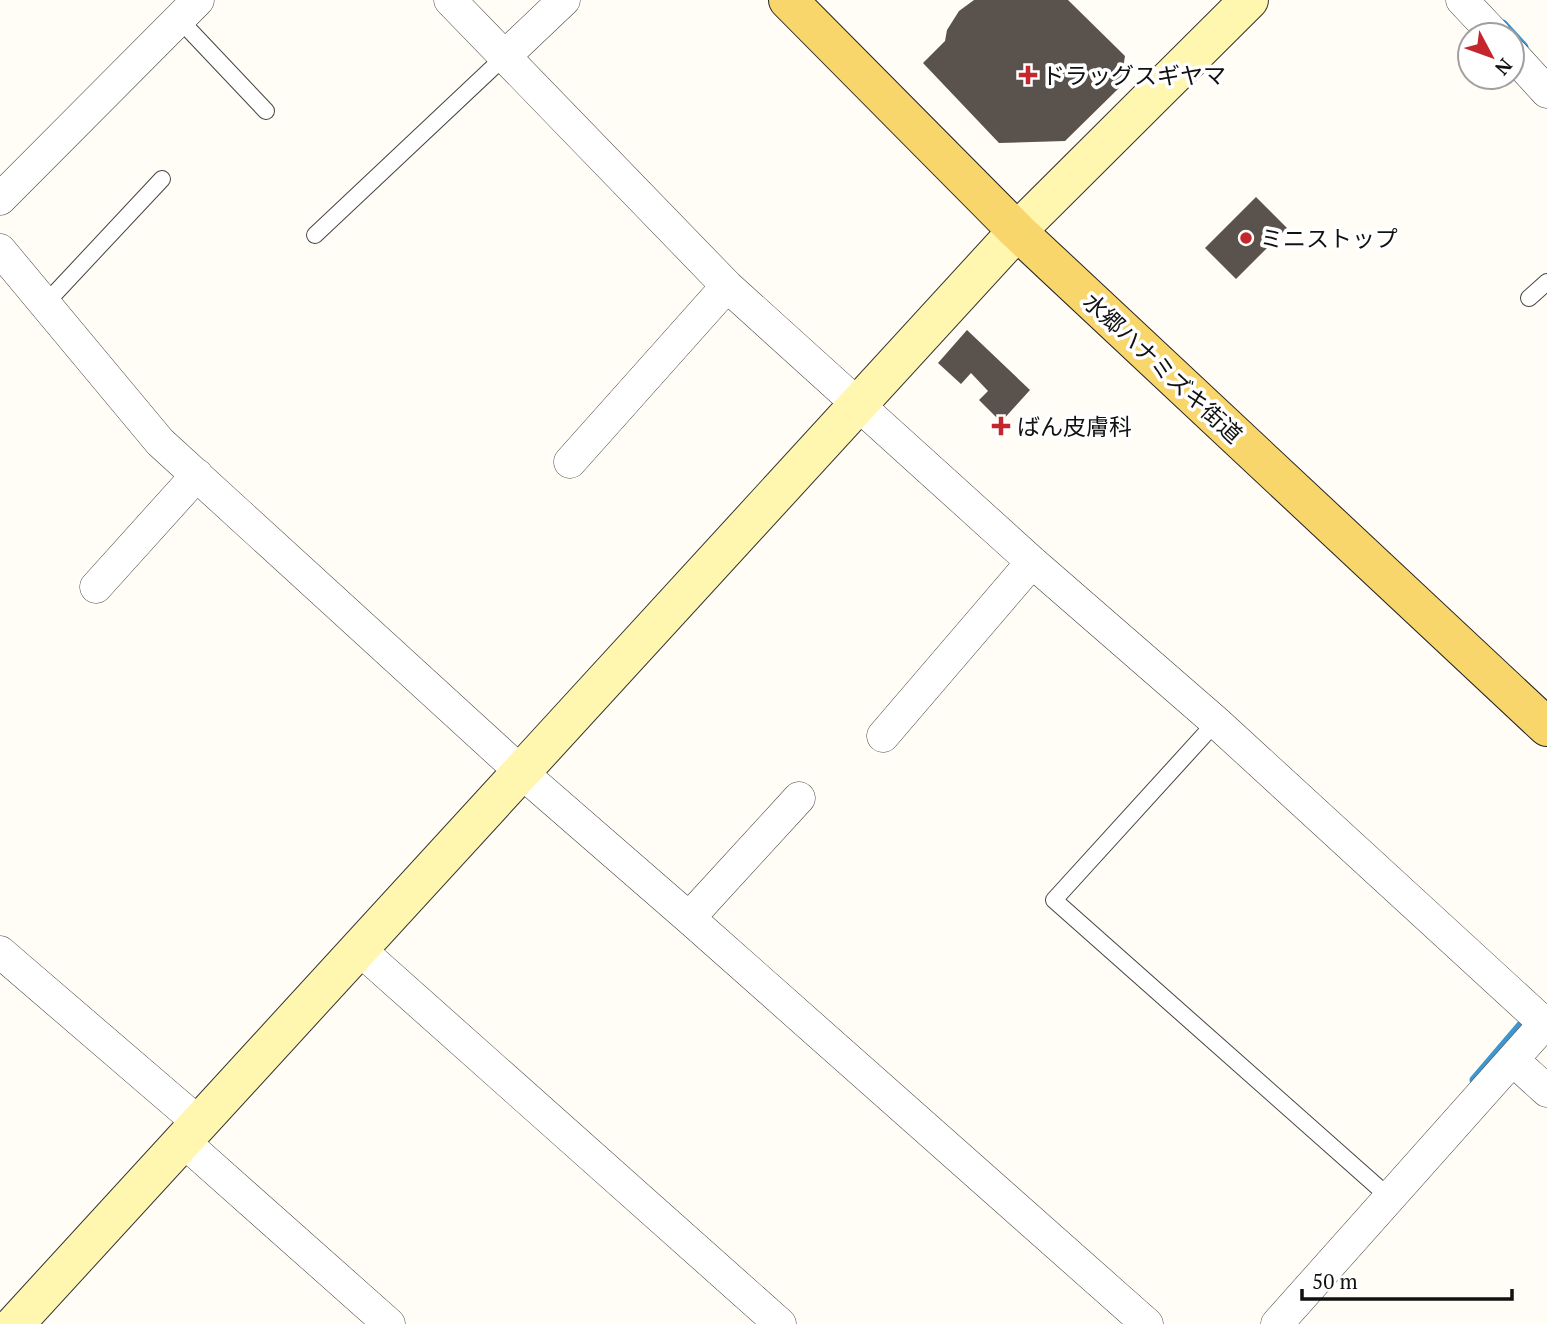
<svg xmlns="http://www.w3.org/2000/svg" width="1547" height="1324" font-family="'PT Serif','Noto Sans JP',serif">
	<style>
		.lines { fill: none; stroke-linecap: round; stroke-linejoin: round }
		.stream { stroke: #3f96cf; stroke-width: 9 }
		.building { fill: #5a524d }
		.lane-casing { stroke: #444; stroke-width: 18 }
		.street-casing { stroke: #444; stroke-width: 33 }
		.secondary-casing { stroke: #333; stroke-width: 40 }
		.primary-casing { stroke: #222; stroke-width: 40 }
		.lane { stroke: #fff; stroke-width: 16 }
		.street { stroke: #fff; stroke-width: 32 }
		.secondary { stroke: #fff6b0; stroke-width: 38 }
		.primary { stroke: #f9d66b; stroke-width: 38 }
		.poi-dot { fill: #c4262e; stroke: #fff; stroke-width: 2.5 }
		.labels { text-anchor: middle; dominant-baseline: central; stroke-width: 7; stroke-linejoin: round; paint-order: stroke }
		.poi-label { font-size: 23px; fill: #111; stroke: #fff; text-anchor: start }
		.street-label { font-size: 23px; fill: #111; stroke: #fff }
	</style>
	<rect width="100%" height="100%" fill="#fffdf5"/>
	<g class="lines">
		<!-- stream -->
		<path class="stream" d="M1503,24l21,23
			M1474,1080l47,-55"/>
	</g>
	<!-- building -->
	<path class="building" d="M974,0h94l57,56 -5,31 -55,54 -66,2 -76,-80 22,-22 2,-11 12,-19z
		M1256,197l31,31 -51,51 -31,-31z
		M967,330l63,60 -29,32 -22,-22 9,-9 -17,-18 -10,11 -23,-21z"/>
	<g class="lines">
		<!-- lane casing -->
		<g class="lane-casing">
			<path id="lane" d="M179,19l87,92
				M315,235l189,-178
				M1529,298l18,-16
				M45,304l117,-125
				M1216,722l-162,178 335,297"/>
		</g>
		<!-- street casing -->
		<g class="street-casing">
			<path id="street" d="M450,0l277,286 305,276 184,160 329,302
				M1462,0l33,35
				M1512,54l35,38
				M504,57l60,-57
				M0,199l198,-199
				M0,250l160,192 361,330 168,146 458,406
				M570,462l157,-176
				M96,587l101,-112
				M883,736l149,-174
				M689,918l110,-120
				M359,949l421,375
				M0,952l199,171
				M1513,1060l34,31
				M183,1141l206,183
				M1277,1324l270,-303"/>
		</g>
		<!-- secondary casing -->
		<g class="secondary-casing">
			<path id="secondary" d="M15,1324l1002,-1093 232,-231"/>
		</g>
		<!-- primary casing -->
		<g class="primary-casing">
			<path id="primary" d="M788,0l229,231 530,496"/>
		</g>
		<!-- lane -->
		<use href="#lane" class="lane"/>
		<!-- street -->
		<use href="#street" class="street"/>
		<!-- secondary -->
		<use href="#secondary" class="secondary"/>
		<!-- primary -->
		<use href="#primary" class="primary"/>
	</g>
	<!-- markers -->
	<g class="poi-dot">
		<path d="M1024.5 64.5h7v7h7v7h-7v7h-7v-7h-7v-7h7z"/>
		<circle cx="1246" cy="238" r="7"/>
		<path d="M997.5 415.5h7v7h7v7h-7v7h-7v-7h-7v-7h7z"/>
	</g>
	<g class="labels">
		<!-- poi labels -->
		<g class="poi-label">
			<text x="1042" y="75">ドラッグスギヤマ</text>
			<text x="1260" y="238">ミニストップ</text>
			<text x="1017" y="426">ばん皮膚科</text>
		</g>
		<!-- street labels -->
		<g class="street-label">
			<text transform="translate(1163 368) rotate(43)">水郷ハナミズキ街道</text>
		</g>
	</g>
	<!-- north arrow -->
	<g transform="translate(1491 56) rotate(131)"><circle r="33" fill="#ffffff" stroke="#a0a0a0" stroke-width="2"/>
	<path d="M0-5L12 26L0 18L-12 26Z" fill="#c4262e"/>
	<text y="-10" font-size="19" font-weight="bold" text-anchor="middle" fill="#111111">N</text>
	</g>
	<!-- scale -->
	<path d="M1302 1289v10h210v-10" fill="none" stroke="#111111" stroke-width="3.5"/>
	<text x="1312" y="1289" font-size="21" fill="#111111" stroke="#ffffff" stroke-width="5" paint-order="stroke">50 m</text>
</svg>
